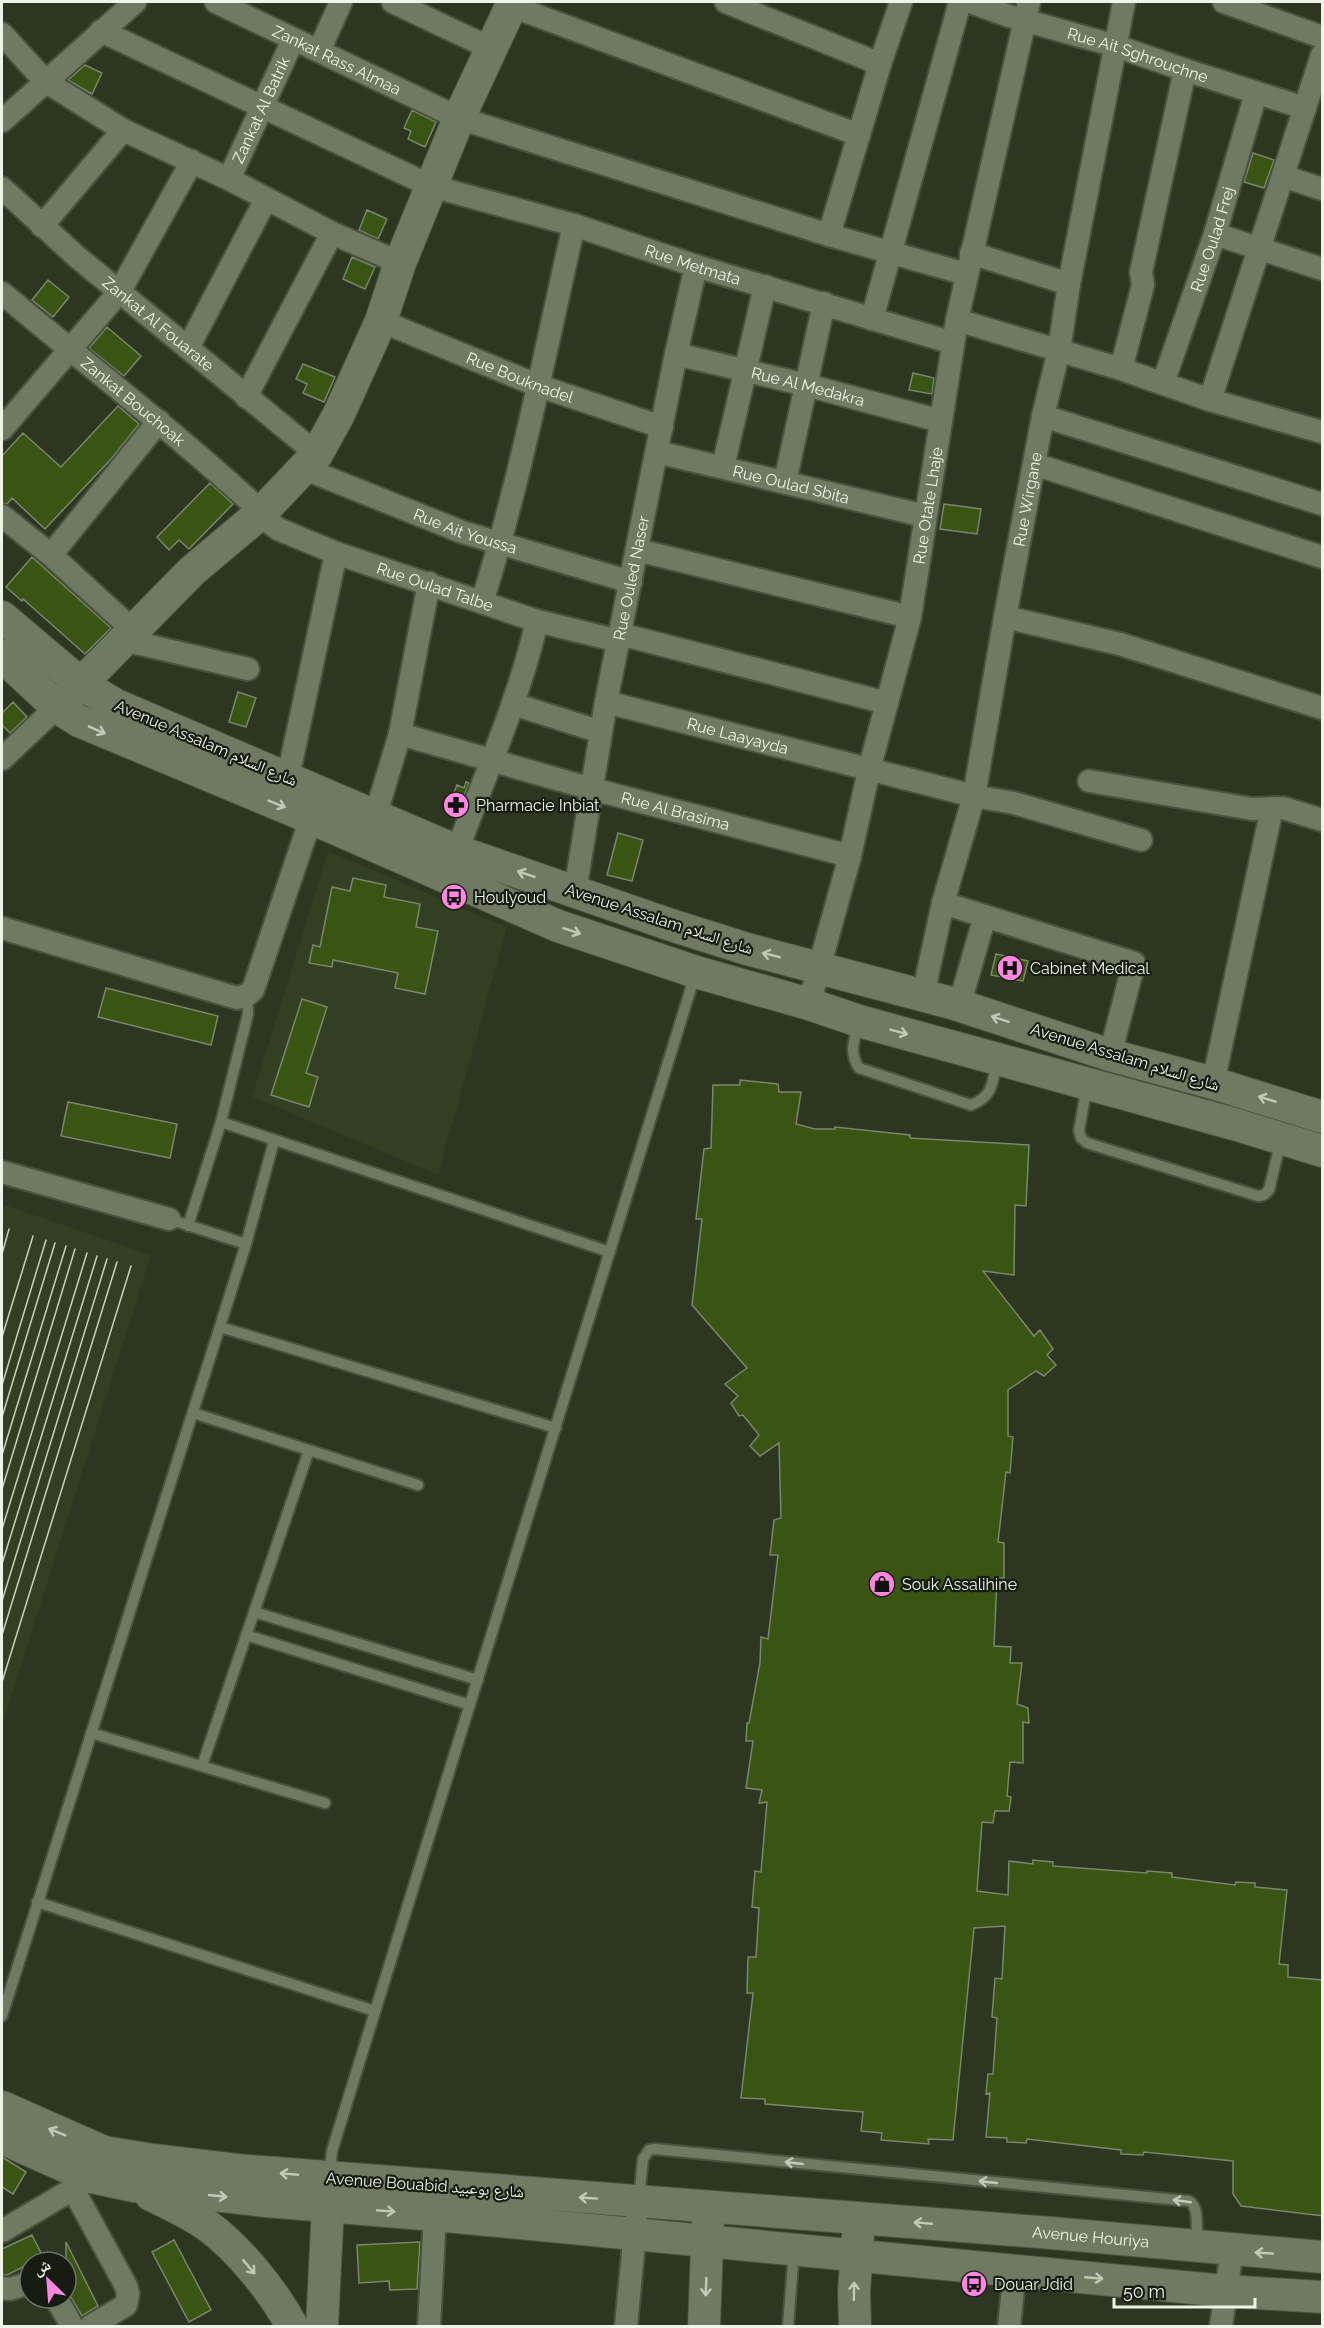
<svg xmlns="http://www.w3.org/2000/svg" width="1324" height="2328" font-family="Raleway,'Noto Naskh Arabic',sans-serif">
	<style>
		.built { fill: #323f22 }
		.building { fill: #3a5413; stroke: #7a866d; stroke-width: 1.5 }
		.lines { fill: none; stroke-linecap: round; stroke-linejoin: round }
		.lane-casing { stroke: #48523e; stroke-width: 14 }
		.street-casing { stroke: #48523e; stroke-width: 26 }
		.secondary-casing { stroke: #48523e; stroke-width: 34 }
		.lane { stroke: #6e7a61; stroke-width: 10 }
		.street { stroke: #6e7a61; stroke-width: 22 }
		.secondary { stroke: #6e7a61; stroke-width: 32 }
		.tram { stroke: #cad1c2; stroke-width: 1.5 }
		.oneway { stroke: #c1cab8 }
		.labels { text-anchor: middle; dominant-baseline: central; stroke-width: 4.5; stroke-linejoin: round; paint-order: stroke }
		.street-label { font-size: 16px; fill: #eef5e7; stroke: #171c12 }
		.poi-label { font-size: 16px; fill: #eef5e7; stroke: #171c12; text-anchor: start }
	</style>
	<rect width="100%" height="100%" fill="#2c3620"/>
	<!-- built -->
	<path class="built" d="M328,851l179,76 -69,248 -186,-78z
		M2,1204l149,51 -149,471z"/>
	<!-- building -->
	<path class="building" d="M85,65l17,8 -10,21 -24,-14z
		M412,110l24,12 -11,25 -17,-8 3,-8 -7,-3z
		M1253,153l21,7 -10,28 -20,-6z
		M367,210l20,9 -9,20 -19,-9z
		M352,257l23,10 -10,22 -22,-10z
		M48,280l21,17 -16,20 -21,-17z
		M107,327l34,29 -17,20 -35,-28z
		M303,364l32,13 -11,25 -21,-9 4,-9 -11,-5z
		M913,373l21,5 -2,16 -23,-4z
		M118,406l21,18 -27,34 -67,71 -33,-31 -5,6 -5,-1v-47l21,-23 38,34z
		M210,483l23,21 -44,45 -10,-9 -10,10 -12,-13z
		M944,504l37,5 -4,25 -37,-5z
		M32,557l79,71 -26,26 -62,-55 -1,2 -16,-14z
		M238,692l18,6 -10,29 -17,-5z
		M13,702l14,15 -17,16 -8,-8v-12z
		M466,782l3,1 -11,28 -10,-4 9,-22 7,3z
		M618,833l25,7 -11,41 -25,-6z
		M353,878l33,7 -2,12 36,7 -4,23 22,4 -13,63 -30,-6 3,-15 -65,-13 -1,7 -23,-4 4,-18 7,2 12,-60 18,4z
		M996,954l32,7 -5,20 -32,-6z
		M106,988l112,28 -7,29 -113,-28z
		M302,999l25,8 -21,66 12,4 -9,30 -38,-12z
		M740,1080l38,4 1,8h22l-5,32 19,5h20v-2l75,8v3l119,7 -3,61 -11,-1 -1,70 -31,-4 51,65 6,-6 13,19 -6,6 9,10 -12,11 -8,-5 -28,19v46l5,1 -3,36 -4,-1 -8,70 6,1v35h-7l-3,68 17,1 -1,16h12l-5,41 11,4 1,15 -6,-1v41l-13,-1 -3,34 4,1 -2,14h-14l-2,12 -11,-1 -5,69 31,4 1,-34 24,3v-4l20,2v4l94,7v-2l25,2v4l63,8 1,-3 19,1v4l32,3 -8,74 9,1v12l35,3v236l-82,-10 -8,-12v-33l-89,-9 -1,3 -22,-1v-4l-94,-11 -1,4 -19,-1v-4l-21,-1 4,-44 -4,1 2,-20h5l4,-56 -5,-1 3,-39 7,1 3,-53 -31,2 -21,212 -25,-1 1,5 -48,-4 1,-7 -21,-2 2,-19 -98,-8v-5l-24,-1 12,-105h-6l1,-36h8l3,-49 -7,-1 3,-36 6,1 6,-70 -8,1 3,-13 -16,-2 7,-47h-7l1,-18h2l11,-60 1,-26 7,2 10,-84h-8l4,-35 7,-2 -2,-75 -19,13 -10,-10 9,-11 -16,-20 -4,1 -8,-13 7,-7 -13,-12 22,-16 -55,-63 10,-86h-6l8,-70 7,-1 2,-63h27z
		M68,1102l109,22 -7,34 -109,-22z
		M2,2157l24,15 -13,22 -11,-7z
		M32,2235l11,22 -36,18h-5v-26z
		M174,2240l37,70 -22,12 -37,-70z
		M66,2242l32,64 -16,10 -16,-27z
		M420,2242l-3,47 -27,1 -1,-9 -30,2 -2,-38z"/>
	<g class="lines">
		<!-- lane casing -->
		<g class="lane-casing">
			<path id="lane" d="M858,1024c-4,17 -9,29 1,44l112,37c23,-9 21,-23 26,-44
				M1087,1085l-8,46 2,7 6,5 171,53 6,-1 5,-5 12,-50
				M221,1122l27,-108 -1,-19
				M169,1219l77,25
				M188,1226l33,-104 389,130
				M220,1327l336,101
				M193,1413l225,72
				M254,1612l224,68
				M246,1635l224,70
				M91,1733l234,70
				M202,1766l107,-316
				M37,1902l338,109
				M2,2016l244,-772 28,-103
				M330,2174l2,-23 363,-1176
				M639,2198l4,-39 6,-9 6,-1 534,52c12,7 5,29 10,41
				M788,2326l6,-74"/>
		</g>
		<!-- street casing -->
		<g class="street-casing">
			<g id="street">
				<path id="s1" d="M216,2l243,116 370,117 137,39"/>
				<path d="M393,2l97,46"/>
				<path d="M726,2l154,62"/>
				<path id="s2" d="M970,2l39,14 107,30 69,24 120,38"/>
				<path d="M1224,2l98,35"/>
				<path d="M511,6l348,129"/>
				<path id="s3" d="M101,31l330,155 143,39 122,41 257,77"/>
				<path d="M2,34l43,47 78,49 106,49 103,54 68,30"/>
				<path d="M319,51l22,-49"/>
				<path d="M2,121l133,-119"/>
				<path d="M1283,176l39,13"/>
				<path id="s4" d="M229,179l64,-139"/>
				<path id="s5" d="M2,188l74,68 241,198"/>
				<path d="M42,226l81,-96"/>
				<path d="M1215,234l107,35"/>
				<path d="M829,235l51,-171 21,-62"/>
				<path d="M971,253l98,31"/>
				<path id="s6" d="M2,293c87,73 176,142 260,219l7,10 9,7 58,24 201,68 82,20"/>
				<path d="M872,319l88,-317"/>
				<path d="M957,320l164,49 89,31 112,32"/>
				<path id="s7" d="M381,321l158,65 123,41"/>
				<path d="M188,348l78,-149"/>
				<path id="s8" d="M676,354l130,31 135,36"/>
				<path d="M1121,369l22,-84 -2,-13 44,-202"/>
				<path id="s9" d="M1163,383l52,-149 41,-141"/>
				<path d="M246,397l86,-164"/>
				<path d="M1210,400l112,-345"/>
				<path d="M1043,416l279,88"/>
				<path d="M2,429l118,-138 72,-130"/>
				<path id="s10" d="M657,452l268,64"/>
				<path d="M1034,464l288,93"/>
				<path d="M723,467l42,-181"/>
				<path id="s11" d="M305,469l157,63 169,50"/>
				<path d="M785,482l39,-179"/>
				<path d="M2,516l49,39 82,75"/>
				<path d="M637,550l273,67"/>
				<path d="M51,555l108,-134"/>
				<path d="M482,602c39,-123 63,-251 92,-377"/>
				<path d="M1005,617l115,27 202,64"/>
				<path d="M620,634l267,69"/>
				<path d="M124,640l124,29"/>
				<path id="s12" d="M606,702l368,94 40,7 127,37"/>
				<path d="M513,704l88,28"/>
				<path id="s13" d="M400,734l192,55 258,67"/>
				<path d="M2,759l55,-52"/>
				<path d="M288,777l48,-224"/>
				<path d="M1089,781l163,28 31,-1 39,12"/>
				<path d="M375,817l25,-83 29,-151"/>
				<path d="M457,851c28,-76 62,-151 80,-230"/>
				<path id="s14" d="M575,891l31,-189 70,-348 20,-88"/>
				<path d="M943,903l191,60 -24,92"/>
				<path d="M2,928l235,70 10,-3 6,-5 58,-172"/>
				<path id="s15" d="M923,995l20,-92 31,-107 31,-179 38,-201 16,-66 10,-66 55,-282"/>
				<path id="s16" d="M809,1004l41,-148 19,-86 41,-153 47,-297 72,-318"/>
				<path d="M959,1006l26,-90"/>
				<path d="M1213,1083l59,-275"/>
				<path d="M2,1172l167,47"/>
				<path d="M73,2189l53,97 2,8 -2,11 -35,21"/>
				<path d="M2,2231l71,-42 11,-10"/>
				<path d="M2,2288l8,1 20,-6"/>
				<path d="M56,2298l16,28"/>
				<path d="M429,2326l6,-111"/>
				<path d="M626,2326l10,-105"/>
				<path d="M1009,2326l6,-55"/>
				<path d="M1221,2326l11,-76"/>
			</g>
		</g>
		<!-- secondary casing -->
		<g class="secondary-casing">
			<g id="secondary">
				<path d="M2,617l79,67 35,21 341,146 214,74 76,24 208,55 155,51 103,28 109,34"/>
				<path d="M2,656l55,51 22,14 232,97 247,108 138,46 113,32 50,17 375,103 88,27"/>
				<path d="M66,699l126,-128 70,-59 55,-58 22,-40 42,-93 19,-58 59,-145 54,-116"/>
				<path id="s17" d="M2,2107l102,45 49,8 84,10 815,63 270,24"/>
				<path d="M2,2138l85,38 47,10 132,15 169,14 790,76 97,6"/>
				<path d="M151,2195c19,9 40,19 57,31 32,24 66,66 84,100"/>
				<path d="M322,2326l7,-139"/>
				<path d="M704,2326l4,-105"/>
				<path d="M855,2326l-1,-34 4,-57"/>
			</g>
		</g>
		<!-- lane -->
		<use href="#lane" class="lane"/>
		<!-- street -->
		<use href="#street" class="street"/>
		<!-- secondary -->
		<use href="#secondary" class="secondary"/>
		<!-- tram -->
		<path class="tram" d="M2,1254l7,-25
			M2,1337l31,-101
			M2,1385l44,-145
			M2,1417l53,-174
			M2,1455l64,-209
			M2,1489l73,-240
			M2,1529l85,-276
			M2,1564l95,-308
			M2,1601l105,-342
			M2,1635l115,-373
			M2,1682l129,-416"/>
	</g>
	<!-- one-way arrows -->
	<defs><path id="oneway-shaft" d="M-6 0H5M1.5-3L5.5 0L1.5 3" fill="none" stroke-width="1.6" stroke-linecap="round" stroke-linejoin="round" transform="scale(1.5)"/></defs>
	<g class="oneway">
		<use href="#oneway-shaft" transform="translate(97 730) rotate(24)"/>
		<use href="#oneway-shaft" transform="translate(277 804) rotate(22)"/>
		<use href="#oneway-shaft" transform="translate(526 874) rotate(-161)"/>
		<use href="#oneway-shaft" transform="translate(572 931) rotate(19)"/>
		<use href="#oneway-shaft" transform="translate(771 955) rotate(-166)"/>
		<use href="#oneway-shaft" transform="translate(1000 1019) rotate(-162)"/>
		<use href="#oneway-shaft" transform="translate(899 1032) rotate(15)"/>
		<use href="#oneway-shaft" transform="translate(1267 1099) rotate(-163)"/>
		<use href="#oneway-shaft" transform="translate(57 2132) rotate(-158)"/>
		<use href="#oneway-shaft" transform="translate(794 2163) rotate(-174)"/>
		<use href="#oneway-shaft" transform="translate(289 2174) rotate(-175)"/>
		<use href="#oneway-shaft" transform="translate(988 2182) rotate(-174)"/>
		<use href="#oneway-shaft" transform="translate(218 2196) rotate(6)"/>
		<use href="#oneway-shaft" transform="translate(588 2198) rotate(-176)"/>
		<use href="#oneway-shaft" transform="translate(1182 2201) rotate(-172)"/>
		<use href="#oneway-shaft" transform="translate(386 2211) rotate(4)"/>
		<use href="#oneway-shaft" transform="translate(923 2223) rotate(-175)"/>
		<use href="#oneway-shaft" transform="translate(1264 2253) rotate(-176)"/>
		<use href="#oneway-shaft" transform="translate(249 2267) rotate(50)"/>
		<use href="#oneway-shaft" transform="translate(1094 2278) rotate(5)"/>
		<use href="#oneway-shaft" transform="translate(706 2287) rotate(92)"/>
		<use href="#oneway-shaft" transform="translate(854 2291) rotate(-89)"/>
	</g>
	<!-- icons -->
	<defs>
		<g id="pharmacy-disc" transform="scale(1.35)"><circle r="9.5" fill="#fd86e1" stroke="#171c12"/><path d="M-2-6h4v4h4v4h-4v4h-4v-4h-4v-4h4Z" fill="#111"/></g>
		<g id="bus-disc" transform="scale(1.35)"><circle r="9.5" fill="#fd86e1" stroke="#171c12"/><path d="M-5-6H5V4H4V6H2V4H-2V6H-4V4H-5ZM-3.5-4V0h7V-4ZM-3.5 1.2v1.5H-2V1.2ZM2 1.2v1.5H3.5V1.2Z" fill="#111"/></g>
		<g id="hospital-disc" transform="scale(1.35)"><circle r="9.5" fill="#fd86e1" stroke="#171c12"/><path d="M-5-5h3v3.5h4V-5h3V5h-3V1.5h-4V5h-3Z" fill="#111"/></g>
		<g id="shop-disc" transform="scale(1.35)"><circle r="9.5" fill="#fd86e1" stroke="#171c12"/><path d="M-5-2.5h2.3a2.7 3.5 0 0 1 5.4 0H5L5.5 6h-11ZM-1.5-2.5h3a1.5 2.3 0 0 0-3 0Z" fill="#111"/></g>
	</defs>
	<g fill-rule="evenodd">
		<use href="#pharmacy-disc" x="456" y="805"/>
		<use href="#bus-disc" x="454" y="897"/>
		<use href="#hospital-disc" x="1010" y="968"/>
		<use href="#shop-disc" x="882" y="1584"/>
		<use href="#bus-disc" x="974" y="2284"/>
	</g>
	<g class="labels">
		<!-- street labels -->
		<g class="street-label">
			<text stroke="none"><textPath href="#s2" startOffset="176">Rue Ait Sghrouchne</textPath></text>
			<text stroke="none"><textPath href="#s1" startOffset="134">Zankat Rass Almaa</textPath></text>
			<text stroke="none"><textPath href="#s4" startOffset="76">Zankat Al Batrik</textPath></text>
			<text stroke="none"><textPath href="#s9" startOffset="152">Rue Oulad Frej</textPath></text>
			<text stroke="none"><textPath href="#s3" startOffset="638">Rue Metmata</textPath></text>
			<text stroke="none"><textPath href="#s5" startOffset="207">Zankat Al Fouarate</textPath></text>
			<text stroke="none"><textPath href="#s7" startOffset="150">Rue Bouknadel</textPath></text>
			<text stroke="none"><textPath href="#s8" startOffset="136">Rue Al Medakra</textPath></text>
			<text stroke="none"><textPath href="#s6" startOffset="170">Zankat Bouchoak</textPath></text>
			<text stroke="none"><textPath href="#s10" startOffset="138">Rue Oulad Sbita</textPath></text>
			<text stroke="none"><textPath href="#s15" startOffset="507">Rue Wirgane</textPath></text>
			<text stroke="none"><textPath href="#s16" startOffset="513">Rue Otate Lhaje</textPath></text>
			<text stroke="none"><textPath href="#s11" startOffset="172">Rue Ait Youssa</textPath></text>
			<text stroke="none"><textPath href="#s14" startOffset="318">Rue Ouled Naser</textPath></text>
			<text stroke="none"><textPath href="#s6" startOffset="531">Rue Oulad Talbe</textPath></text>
			<text stroke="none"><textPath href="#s12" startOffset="136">Rue Laayayda</textPath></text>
			<text transform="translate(206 743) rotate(23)">Avenue Assalam شارع السلام</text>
			<text stroke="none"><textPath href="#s13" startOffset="286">Rue Al Brasima</textPath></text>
			<text transform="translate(659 919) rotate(18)">Avenue Assalam شارع السلام</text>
			<text transform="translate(1125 1057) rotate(17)">Avenue Assalam شارع السلام</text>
			<text transform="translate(425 2185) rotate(4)">Avenue Bouabid شارع بوعبيد</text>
			<text stroke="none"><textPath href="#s17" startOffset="1102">Avenue Houriya</textPath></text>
		</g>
		<!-- poi labels -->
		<g class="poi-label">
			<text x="476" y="805">Pharmacie Inbiat</text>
			<text x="474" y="897">Houlyoud</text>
			<text x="1030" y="968">Cabinet Medical</text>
			<text x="902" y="1584">Souk Assalihine</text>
			<text x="994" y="2284">Douar Jdid</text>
		</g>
	</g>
	<!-- border -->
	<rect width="1324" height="2328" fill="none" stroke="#eef5e7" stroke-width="6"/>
	<!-- north arrow -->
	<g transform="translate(48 2280) rotate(335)"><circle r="28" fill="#171c12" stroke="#6d7367" stroke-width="1.5"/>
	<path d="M0-4.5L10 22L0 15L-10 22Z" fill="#fd86e1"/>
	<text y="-9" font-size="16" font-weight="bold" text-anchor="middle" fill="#eef5e7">ش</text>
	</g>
	<!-- scale -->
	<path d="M1114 2298v9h141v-9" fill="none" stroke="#eef5e7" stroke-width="3"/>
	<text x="1123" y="2298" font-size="18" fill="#eef5e7" stroke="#171c12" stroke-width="4.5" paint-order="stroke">50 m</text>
</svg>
